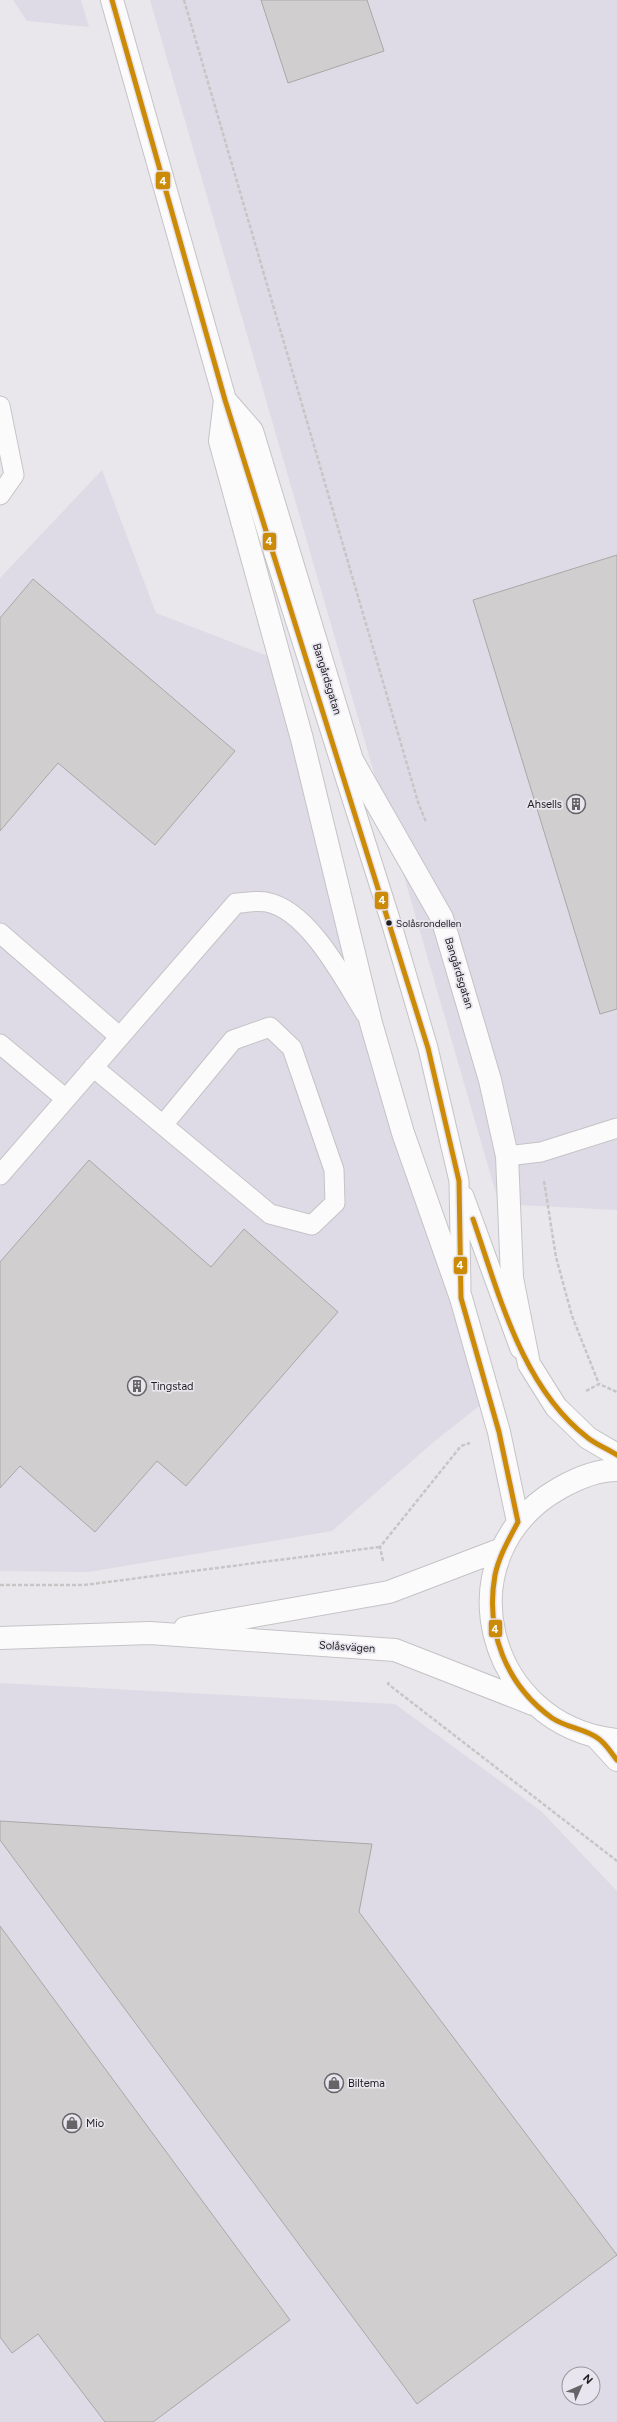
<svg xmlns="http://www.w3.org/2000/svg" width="617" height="2422" font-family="Figtree,sans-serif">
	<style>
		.built { fill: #dfdbe6; fill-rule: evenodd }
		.building { fill: #d1cecf; stroke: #a9a7a8 }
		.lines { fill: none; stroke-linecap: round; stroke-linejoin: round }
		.lane-casing { stroke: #c4c3c6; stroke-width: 21 }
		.secondary-casing { stroke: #c4c3c6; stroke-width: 24 }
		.path { stroke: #c6c6c7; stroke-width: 2.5; stroke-dasharray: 4 2; stroke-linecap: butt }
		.lane { stroke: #fcfbfc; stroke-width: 19 }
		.secondary { stroke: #fcfbfc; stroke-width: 22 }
		.bus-1-casing { stroke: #e8e5ee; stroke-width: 8 }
		.bus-1 { stroke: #cc8b06; stroke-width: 5 }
		.bus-dot { fill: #1e1d20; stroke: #e8e5ee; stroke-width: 1.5 }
		.labels { text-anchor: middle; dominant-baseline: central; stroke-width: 3.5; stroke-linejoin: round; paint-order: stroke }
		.bus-label { font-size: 10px; fill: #1e1d20; stroke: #e8e5ee; text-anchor: start }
		.street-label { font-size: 11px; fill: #1e1d20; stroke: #e8e5ee }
		.poi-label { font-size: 11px; fill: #1e1d20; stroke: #e8e5ee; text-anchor: start }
		.line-badge { stroke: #e8e5ee; stroke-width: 1.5 }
		.badge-label { font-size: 11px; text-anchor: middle; font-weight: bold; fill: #fff }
	</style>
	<rect width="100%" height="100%" fill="#e9e7ec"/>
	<!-- built -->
	<path class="built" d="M13,0h68l8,27 -62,-6z
		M150,0h467v1210l-118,-6z
		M102,470l54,143 125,48 201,743 -46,36 -104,91 -243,41 -89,-1v-993z
		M0,1683l395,21 146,107 76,80v531h-617zM569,2374h24v24h-24z"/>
	<!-- building -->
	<path class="building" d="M261,0h106l17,51 -96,32z
		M617,555v454l-17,5 -127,-414z
		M33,579l202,172 -80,94 -97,-82 -58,68v-213z
		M89,1160l122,107 33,-38 94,83 -152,174 -29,-25 -62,71 -75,-66 -20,22v-226z
		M0,1821l372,23 -13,68 258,343 -200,149 -417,-564z
		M0,1926l290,394 -137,102h-48l-67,-88 -26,19 -12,-16z"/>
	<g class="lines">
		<!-- lane casing -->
		<g class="lane-casing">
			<path id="lane" d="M226,402l165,520 37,126 31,133 2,108
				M0,406l14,69 -14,20
				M0,933l120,104
				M0,1044l66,55
				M93,1067l177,147 42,11 23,-22 -1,-33 -42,-122 -22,-21 -37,13 -70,85
				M507,1156l34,-4 76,-24
				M0,1175l236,-272c9,0 21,-3 30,-1 42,7 78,77 99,111
				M464,1196l56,153"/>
		</g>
		<!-- secondary casing -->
		<g class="secondary-casing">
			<path id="secondary" d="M112,0l113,400 -5,41 82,298 69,284 32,110 58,165 38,134 19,90
				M225,400l27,31 100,329 90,158 48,162 17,76 5,122 17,86 27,43 32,31 29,17
				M617,1470c-19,0 -41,9 -57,18 -118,66 -76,238 57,252
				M185,1628l204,-36 113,-43
				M0,1638l150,-5 245,17 138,54
				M597,1738l20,22"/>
		</g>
		<!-- path -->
		<path class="path" d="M184,0l234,802 8,20
			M544,1181l12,76 16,59 27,68
			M586,1391l13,-7 18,8
			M383,1561l-3,-14 81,-101 9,-3
			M0,1585h84l296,-38
			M389,1682l-1,2 229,177"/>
		<!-- lane -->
		<use href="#lane" class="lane"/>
		<!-- secondary -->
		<use href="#secondary" class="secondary"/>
		<!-- bus-1 casing -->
		<g class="bus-1-casing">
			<path id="bus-1" d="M112,0l113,400 203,648 31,133 2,117 38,134 19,90c-9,17 -19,34 -23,53 -10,56 11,110 57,143 15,10 34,11 47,21 8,6 12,14 18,21
				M473,1219c26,75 49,169 115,219 9,7 20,11 29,17"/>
		</g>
		<!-- bus-1 -->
		<use href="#bus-1" class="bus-1"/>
	</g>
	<!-- icons -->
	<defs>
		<g id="building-ring" transform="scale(1)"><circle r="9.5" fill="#e8e5ee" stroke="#656467" stroke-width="1.5"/><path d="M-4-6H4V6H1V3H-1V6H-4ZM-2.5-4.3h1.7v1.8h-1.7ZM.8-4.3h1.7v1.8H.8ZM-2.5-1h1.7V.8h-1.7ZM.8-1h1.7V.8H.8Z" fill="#656467"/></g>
		<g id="shop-ring" transform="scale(1)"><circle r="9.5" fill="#e8e5ee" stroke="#656467" stroke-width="1.5"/><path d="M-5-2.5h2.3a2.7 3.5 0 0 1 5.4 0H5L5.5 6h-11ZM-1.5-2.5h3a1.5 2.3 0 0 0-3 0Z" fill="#656467"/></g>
	</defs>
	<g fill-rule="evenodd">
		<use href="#building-ring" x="576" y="804"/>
		<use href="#building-ring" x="137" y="1386"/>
		<use href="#shop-ring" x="334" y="2083"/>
		<use href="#shop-ring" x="72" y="2123"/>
	</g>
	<!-- markers -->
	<circle class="bus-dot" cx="389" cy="923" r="3.5"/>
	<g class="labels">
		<!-- bus labels -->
		<g class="bus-label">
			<text x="396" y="923">Solåsrondellen</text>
		</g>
		<!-- street labels -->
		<g class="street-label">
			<text transform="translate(327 679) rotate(73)">Bangårdsgatan</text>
			<text transform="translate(459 973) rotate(73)">Bangårdsgatan</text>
			<text transform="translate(347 1647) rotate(4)">Solåsvägen</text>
		</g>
		<!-- poi labels -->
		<g class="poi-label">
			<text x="562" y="804" text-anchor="end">Ahsells</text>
			<text x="151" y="1386">Tingstad</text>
			<text x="348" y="2083">Biltema</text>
			<text x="86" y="2123">Mio</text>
		</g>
	</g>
	<g class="line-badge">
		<rect x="155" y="171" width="16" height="19" rx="4" fill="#cc8b06"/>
		<rect x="262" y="532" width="15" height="19" rx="4" fill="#cc8b06"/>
		<rect x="374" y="891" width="15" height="19" rx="4" fill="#cc8b06"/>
		<rect x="453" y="1256" width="15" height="19" rx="4" fill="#cc8b06"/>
		<rect x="488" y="1619" width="15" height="19" rx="4" fill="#cc8b06"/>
	</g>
	<g class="badge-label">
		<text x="163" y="185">4</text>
		<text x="269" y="545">4</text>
		<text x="382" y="904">4</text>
		<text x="460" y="1269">4</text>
		<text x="495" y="1633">4</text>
	</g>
	<!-- north arrow -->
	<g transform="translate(581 2386) rotate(45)"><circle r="19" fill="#e8e5ee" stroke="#97959c"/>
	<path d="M0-3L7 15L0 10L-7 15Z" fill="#656467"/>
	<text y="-6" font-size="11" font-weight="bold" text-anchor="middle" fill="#1e1d20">N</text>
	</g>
</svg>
